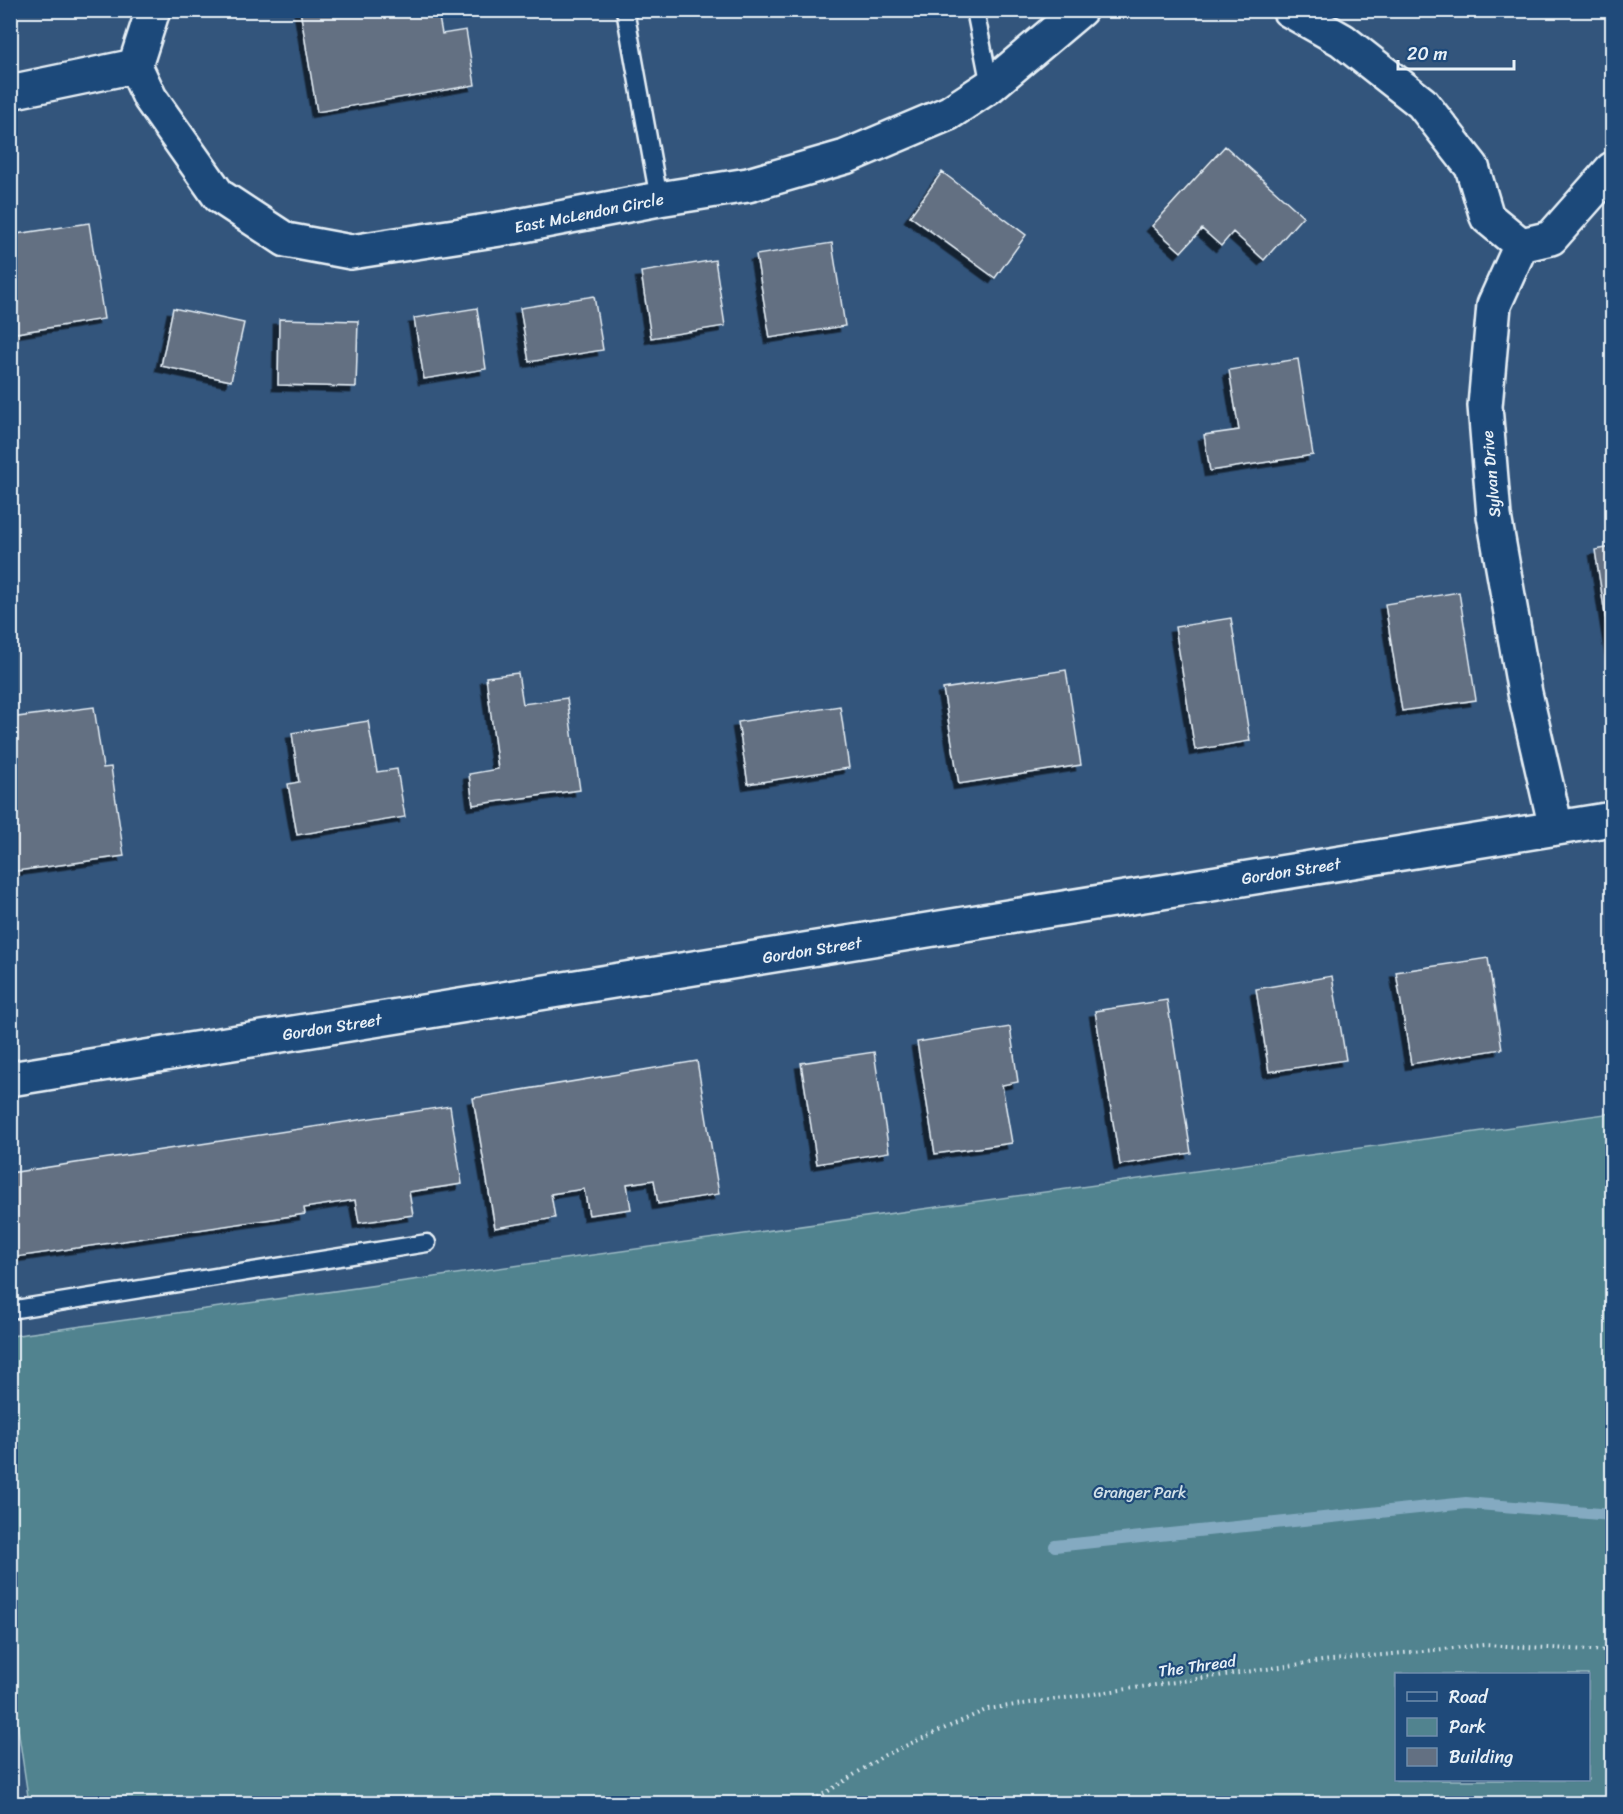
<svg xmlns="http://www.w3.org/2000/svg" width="1623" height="1814" font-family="Sriracha,sans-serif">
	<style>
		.green { fill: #51838f; stroke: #9cbac4; stroke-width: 1.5; fill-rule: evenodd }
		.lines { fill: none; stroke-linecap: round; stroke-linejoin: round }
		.stream { stroke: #84aac1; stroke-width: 12 }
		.building { fill: #637082; stroke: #e8f1f8; stroke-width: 1.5; filter: url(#shadow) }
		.service-casing { stroke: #e8f1f8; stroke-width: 21 }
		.minor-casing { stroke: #e8f1f8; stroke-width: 38 }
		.path { stroke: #e8f1f8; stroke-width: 4; stroke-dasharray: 1.5 4.5; stroke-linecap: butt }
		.service { stroke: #1f4a7a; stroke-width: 16 }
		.minor { stroke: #1f4a7a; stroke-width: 33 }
		.labels { text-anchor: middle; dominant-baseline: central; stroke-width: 4.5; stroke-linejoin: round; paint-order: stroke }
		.street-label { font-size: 16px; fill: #e8f1f8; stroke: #1f4a7a }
		.park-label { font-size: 16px; fill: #d1e0e8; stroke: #1f4a7a }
	</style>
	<defs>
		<filter id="shadow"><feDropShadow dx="-5.5" dy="5.5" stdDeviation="0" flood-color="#0009"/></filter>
	</defs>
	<rect width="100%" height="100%" fill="#33557c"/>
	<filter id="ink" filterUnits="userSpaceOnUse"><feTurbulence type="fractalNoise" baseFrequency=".0167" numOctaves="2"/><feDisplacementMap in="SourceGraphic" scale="12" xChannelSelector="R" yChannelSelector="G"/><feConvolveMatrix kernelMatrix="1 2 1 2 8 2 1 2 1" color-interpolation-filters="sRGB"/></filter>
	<g filter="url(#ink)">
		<!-- green -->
		<path class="green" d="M1612,1113v690h-1583l-18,-122v-345zM1396,1674h192v106h-192z"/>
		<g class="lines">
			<!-- stream -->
			<path class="stream" d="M1055,1546l411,-43 146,12"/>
		</g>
		<!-- building -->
		<path class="building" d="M300,10h144l-6,2 4,22 24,-4 9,55 -158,27z
			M1225,146l78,70 -39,44 -31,-28 -12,14 -19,-17 -21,23 -29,-26z
			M942,172l84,63 -31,43 -85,-62z
			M89,223l15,96 -94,15v-99z
			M832,243l13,83 -75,12 -14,-83z
			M715,260l10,66 -74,12 -10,-66z
			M594,296l9,54 -74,12 -9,-54z
			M173,308l71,15 -13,58 -70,-15z
			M477,308l9,61 -62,10 -10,-61z
			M279,319l79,2 -2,66 -78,-2z
			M1298,359l15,96 -103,16 -6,-36 35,-5 -10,-60z
			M1612,547v112l-17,-109z
			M1459,592l17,108 -74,11 -17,-107z
			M1231,618l19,123 -55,9 -20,-123z
			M1066,670l15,95 -122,19 -16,-95z
			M518,673l5,31 44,-6 13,92 -107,15 -4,-31 29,-5 -12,-92z
			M840,706l9,62 -101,16 -10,-62z
			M94,707l9,61 8,-1 13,89 -114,16v-72h2l-2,-12v-70z
			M368,721l9,51 20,-3 8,48 -108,18 -9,-51 11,-2 -7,-49z
			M1488,958l14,91 -91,15 -15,-92z
			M1332,976l14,84 -77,12 -13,-83z
			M1167,1000l24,153 -71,12 -25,-154z
			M1010,1027l8,55 -16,3 10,58 -77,11 -18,-112z
			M874,1052l15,100 -72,12 -16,-101z
			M697,1061l22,133 -61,10 -4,-24 -27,4 4,25 -42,6 -5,-26 -33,5 4,24 -60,10 -22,-130z
			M450,1106l12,78 -53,8 4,23 -54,8 -4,-23 -51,8 1,6 -295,44v-85z"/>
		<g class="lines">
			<!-- service casing -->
			<g class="service-casing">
				<path id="service" d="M625,10l34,189
					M975,10l15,76
					M10,1310l417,-67"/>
			</g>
			<!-- minor casing -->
			<g class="minor-casing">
				<path id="minor" d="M1289,10l53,30 80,63 50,64 15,50 34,28
					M135,66l15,32 69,98 67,44 65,12 162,-25 146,-28 89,-14 97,-28 104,-44 41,-27 90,-76
					M135,66l18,-56
					M10,92l125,-26
					M1556,828l-31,-135 -31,-177 -9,-110 9,-101 27,-60 30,-7 61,-69
					M10,1079l1602,-260"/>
			</g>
			<!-- path -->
			<path class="path" d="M808,1804l77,-49 103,-46 334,-48 162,-16 128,6"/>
			<!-- service -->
			<use href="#service" class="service"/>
			<!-- minor -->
			<use href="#minor" class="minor"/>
		</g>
	</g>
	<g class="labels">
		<!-- street labels -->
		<g class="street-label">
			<text transform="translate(589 213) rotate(-11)">East McLendon Circle</text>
			<text transform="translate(1491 474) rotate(-95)">Sylvan Drive</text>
			<text transform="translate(1291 871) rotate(-9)">Gordon Street</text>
			<text transform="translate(812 950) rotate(-9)">Gordon Street</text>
			<text transform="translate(332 1027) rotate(-9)">Gordon Street</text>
			<text transform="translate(1197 1666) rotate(-8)">The Thread</text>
		</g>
		<!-- park labels -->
		<g class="park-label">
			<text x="1140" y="1492">Granger Park</text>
		</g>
	</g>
	<!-- margin -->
	<rect width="1623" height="1814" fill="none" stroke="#1f4a7a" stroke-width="36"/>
	<rect x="18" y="18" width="1587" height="1778" fill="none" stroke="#e8f1f8" stroke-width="2" filter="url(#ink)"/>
	<!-- legend -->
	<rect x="1395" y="1673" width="195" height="108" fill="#1f4a7a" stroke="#6f8dac" stroke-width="1.5"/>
	<rect x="1407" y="1692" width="30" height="9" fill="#1f4a7a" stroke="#6f8dac" stroke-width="1.5"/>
	<text x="1449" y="1703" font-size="18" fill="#e8f1f8">Road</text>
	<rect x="1407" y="1718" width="30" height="18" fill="#51838f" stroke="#6f8dac" stroke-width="1.5"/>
	<text x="1449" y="1733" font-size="18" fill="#e8f1f8">Park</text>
	<rect x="1407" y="1748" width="30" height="18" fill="#637082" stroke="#6f8dac" stroke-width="1.5"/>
	<text x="1449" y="1763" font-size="18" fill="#e8f1f8">Building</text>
	<!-- scale -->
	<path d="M1398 60v9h116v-9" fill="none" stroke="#e8f1f8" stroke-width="3"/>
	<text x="1407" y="60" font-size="18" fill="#e8f1f8" stroke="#1f4a7a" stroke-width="4.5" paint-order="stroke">20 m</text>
</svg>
